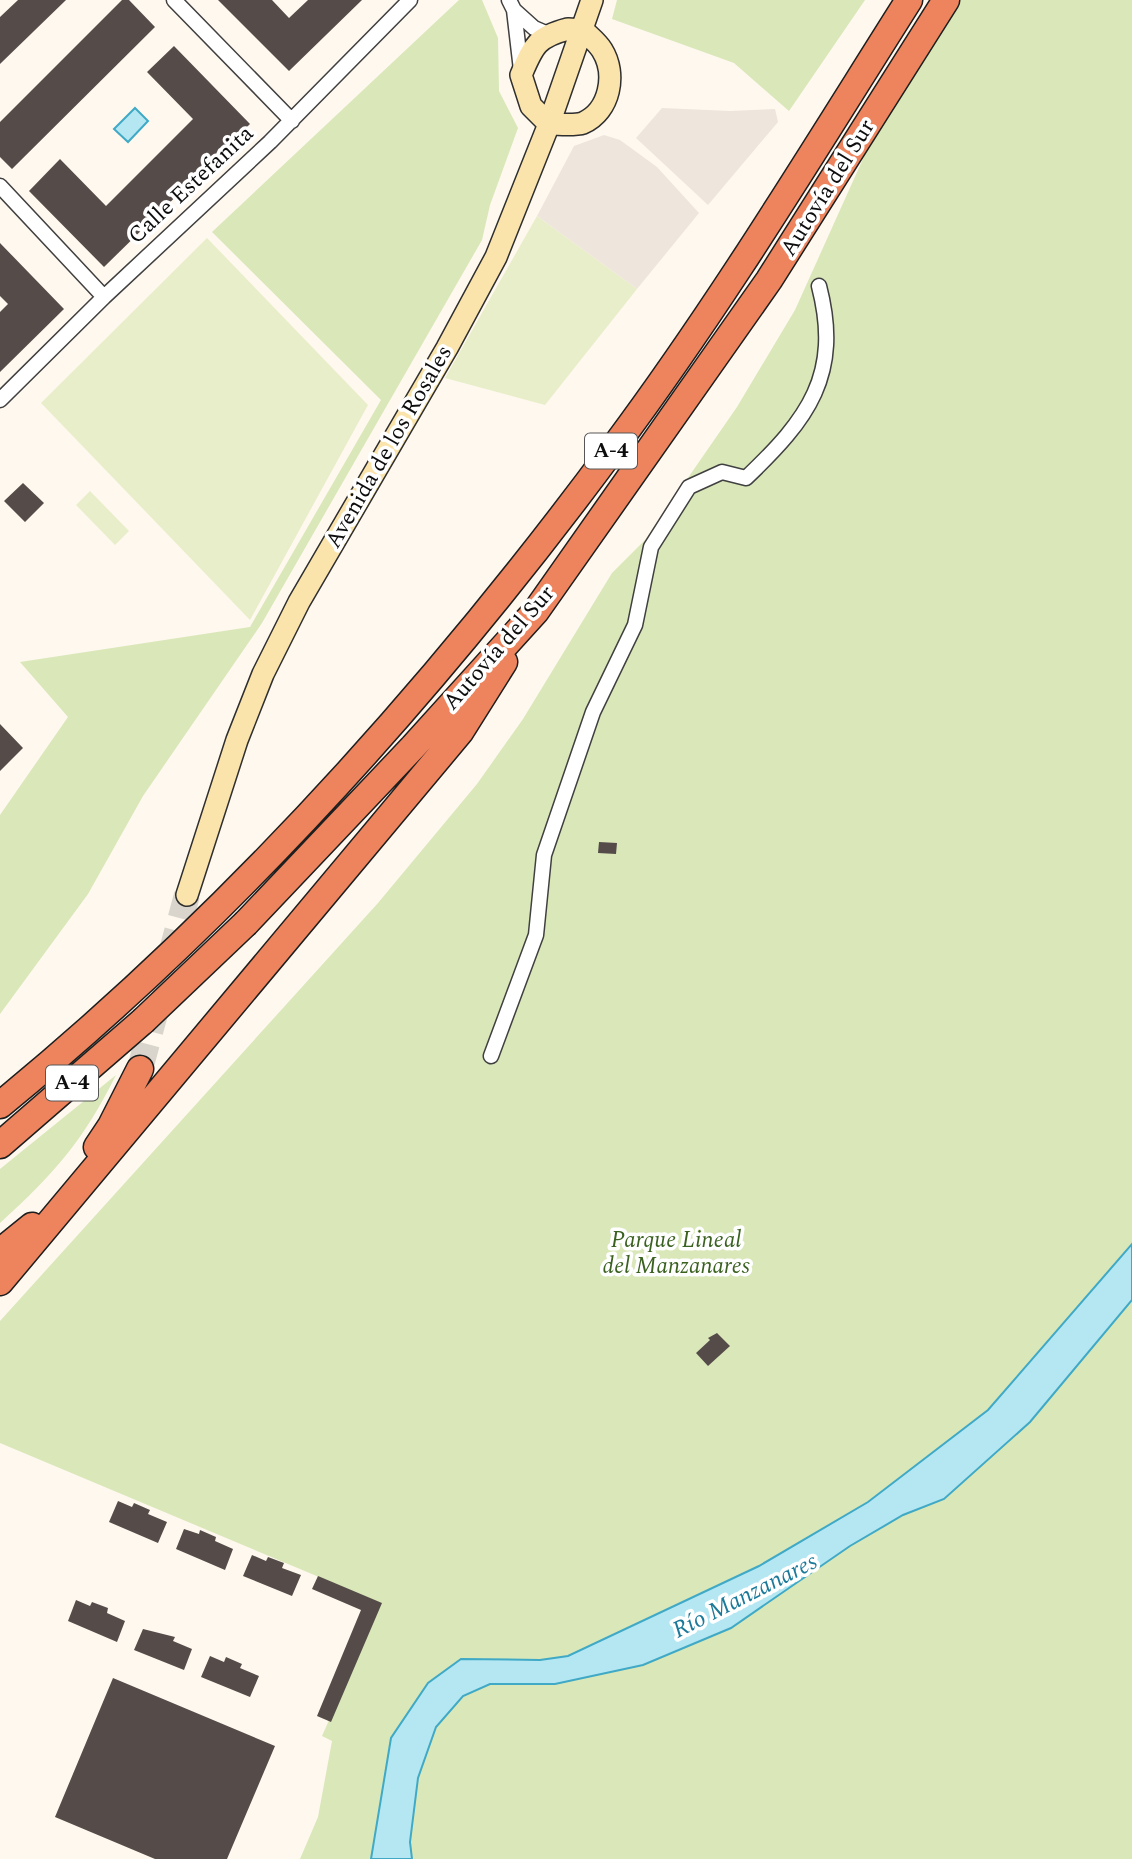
<svg xmlns="http://www.w3.org/2000/svg" width="1132" height="1859" font-family="Spectral,serif">
	<style>
		.green { fill: #d9e7b9 }
		.pitch { fill: #e9eeca }
		.plaza { fill: #eee6dd }
		.water { fill: #b5e7f3; stroke: #3fa9c6; stroke-width: 2 }
		.building { fill: #554c4a }
		.lines { fill: none; stroke-linecap: round; stroke-linejoin: round }
		.highway-tunnel { stroke: #dad5cc; stroke-width: 26; stroke-dasharray: 26 13; stroke-linecap: butt }
		.street-casing { stroke: #404040; stroke-width: 17 }
		.secondary-casing { stroke: #2f2f2f; stroke-width: 24 }
		.highway-casing { stroke: #1e1e1e; stroke-width: 29 }
		.street { stroke: #fff; stroke-width: 14 }
		.secondary { stroke: #fbe4ac; stroke-width: 21 }
		.highway { stroke: #ed845d; stroke-width: 26 }
		.highway-bridge-casing { stroke: #1e1e1e; stroke-width: 29; stroke-linecap: butt }
		.highway-bridge { stroke: #ed845d; stroke-width: 26 }
		.labels { text-anchor: middle; dominant-baseline: central; stroke-width: 7; stroke-linejoin: round; paint-order: stroke }
		.shield { fill: #fff; stroke: #565656; stroke-width: 2 }
		.shield-label { font-size: 21px; font-weight: bold; fill: #0d0d0d }
		.street-label { font-size: 23px; fill: #0d0d0d; stroke: #fff }
		.park-label { font-size: 23px; font-style: italic; fill: #3a6120; stroke: #fff }
		.water-label { font-size: 24px; font-style: italic; fill: #1c7999; stroke: #fff }
	</style>
	<rect width="100%" height="100%" fill="#fef8ee"/>
	<!-- green -->
	<path class="green" d="M459,0h23l16,38 1,53 19,37 -28,77 -8,35 -220,383 -119,173 -55,98 -88,120v-199l68,-98 -48,-55 230,-35 131,-227 -169,-168z
		M617,0h248l-76,111 -55,-48 -122,-44z
		M955,0h177v1859h-832l18,-42 14,-76 -10,-5 59,-133 -381,-160v-122l378,-418 99,-119 46,-65 89,-146 33,-33 92,-133 58,-97 72,-160z
		M116,1075c-33,66 -61,98 -116,148v-54z"/>
	<!-- pitch -->
	<path class="pitch" d="M537,216l100,73 -92,116 -100,-27z
		M207,238l161,167 -118,215 -209,-217z
		M90,491l39,40 -14,14 -39,-40z"/>
	<!-- plaza -->
	<path class="plaza" d="M662,108l68,3 45,-2 3,13 -70,83 -72,-67z
		M604,135l16,5 37,27 42,46 -62,76 -100,-73 37,-70z"/>
	<!-- water -->
	<path class="water" d="M135,108l13,13 -20,21 -14,-13z
		M1132,1244v56l-102,122 -86,77 -41,16 -53,31 -119,82 -88,37 -88,19h-65l-27,12 -27,31 -18,51 -8,64 2,17h-41l20,-121 37,-55 33,-24 79,1 28,-4 191,-90 109,-64 120,-92z"/>
	<!-- building -->
	<path class="building" d="M18,0h48l-66,64v-47z
		M122,0h7l26,27 -143,142 -12,-12v-35z
		M218,0h54l17,18 19,-18h54l-73,71z
		M174,46l76,78 -146,143 -75,-76 31,-32 46,47 87,-87 -46,-47z
		M0,243l64,66 -64,63v-60l8,-8 -8,-8z
		M23,483l21,20 -19,19 -21,-21z
		M0,724l23,24 -23,23z
		M599,842l18,1 -1,11 -18,-1z
		M717,1333l13,13 -22,20 -12,-13 14,-13 -2,-2z
		M118,1501l14,6 2,-4 16,7 -2,4 19,8 -9,21 -49,-21z
		M184,1529l15,5 1,-4 16,7 -1,4 18,8 -8,21 -49,-21z
		M252,1555l14,6 2,-4 16,6 -2,5 19,7 -9,21 -49,-20z
		M318,1576l64,27 -51,119 -14,-6 44,-106 -49,-21z
		M76,1600l14,6 2,-4 16,6 -1,5 18,8 -8,21 -49,-21z
		M143,1629l32,8 -2,4 19,8 -8,21 -50,-20z
		M210,1656l14,6 2,-5 16,7 -2,4 19,8 -9,21 -49,-20z
		M113,1678l162,68 -48,113h-72l-100,-42z"/>
	<g class="lines">
		<!-- highway-tunnel -->
		<path class="highway-tunnel" d="M140,1069l47,-174"/>
		<!-- street casing -->
		<g class="street-casing">
			<path id="street" d="M174,0l118,121
				M509,0l5,10 7,60
				M514,10l20,18 14,6
				M0,186l104,111
				M0,400l104,-103 166,-155 140,-142
				M491,1056l45,-121 8,-80 49,-143 42,-87 16,-78 38,-60 33,-15 24,6c62,-59 96,-103 73,-192"/>
		</g>
		<!-- secondary casing -->
		<g class="secondary-casing">
			<path id="secondary" d="M568,29l15,1c7,7 14,12 19,20 15,24 8,61 -19,73 -9,3 -24,1 -34,1l-18,-18 -10,-31c12,-28 15,-38 47,-46z
				M187,895l50,-155 26,-66 36,-72 148,-254 49,-91 53,-133 43,-124"/>
		</g>
		<!-- highway casing -->
		<g class="highway-casing">
			<path id="highway" d="M246,923l167,-176 123,-136 233,-331 177,-280
				M0,1105c232,-190 437,-418 615,-659 106,-142 199,-296 294,-446
				M0,1145l143,-124
				M97,1147l14,-21 29,-57
				M0,1252l32,-26
				M0,1282l460,-550 44,-70"/>
		</g>
		<!-- street -->
		<use href="#street" class="street"/>
		<!-- secondary -->
		<use href="#secondary" class="secondary"/>
		<!-- highway -->
		<use href="#highway" class="highway"/>
		<!-- highway-bridge casing -->
		<g class="highway-bridge-casing">
			<path id="highway-bridge" d="M143,1021l103,-98"/>
		</g>
		<!-- highway-bridge -->
		<use href="#highway-bridge" class="highway-bridge"/>
	</g>
	<g class="labels">
		<!-- shield labels -->
		<g class="shield">
			<rect x="585" y="433.5" width="52" height="35" rx="5"/>
			<rect x="46" y="1065.5" width="52" height="35" rx="5"/>
		</g>
		<g class="shield-label">
			<text x="611" y="451">A-4</text>
			<text x="72" y="1083">A-4</text>
		</g>
		<!-- street labels -->
		<g class="street-label">
			<text transform="translate(191 185) rotate(-43)">Calle Estefanita</text>
			<text transform="translate(828 188) rotate(-58)">Autovía del Sur</text>
			<text transform="translate(389 447) rotate(-60)">Avenida de los Rosales</text>
			<text transform="translate(499 648) rotate(-49)">Autovía del Sur</text>
		</g>
		<!-- park labels -->
		<g class="park-label">
			<text x="676" y="1240">Parque Lineal<tspan x="676" dy="26">del Manzanares</tspan></text>
		</g>
		<!-- water labels -->
		<g class="water-label">
			<text transform="translate(745 1596) rotate(-27)">Río Manzanares</text>
		</g>
	</g>
</svg>
